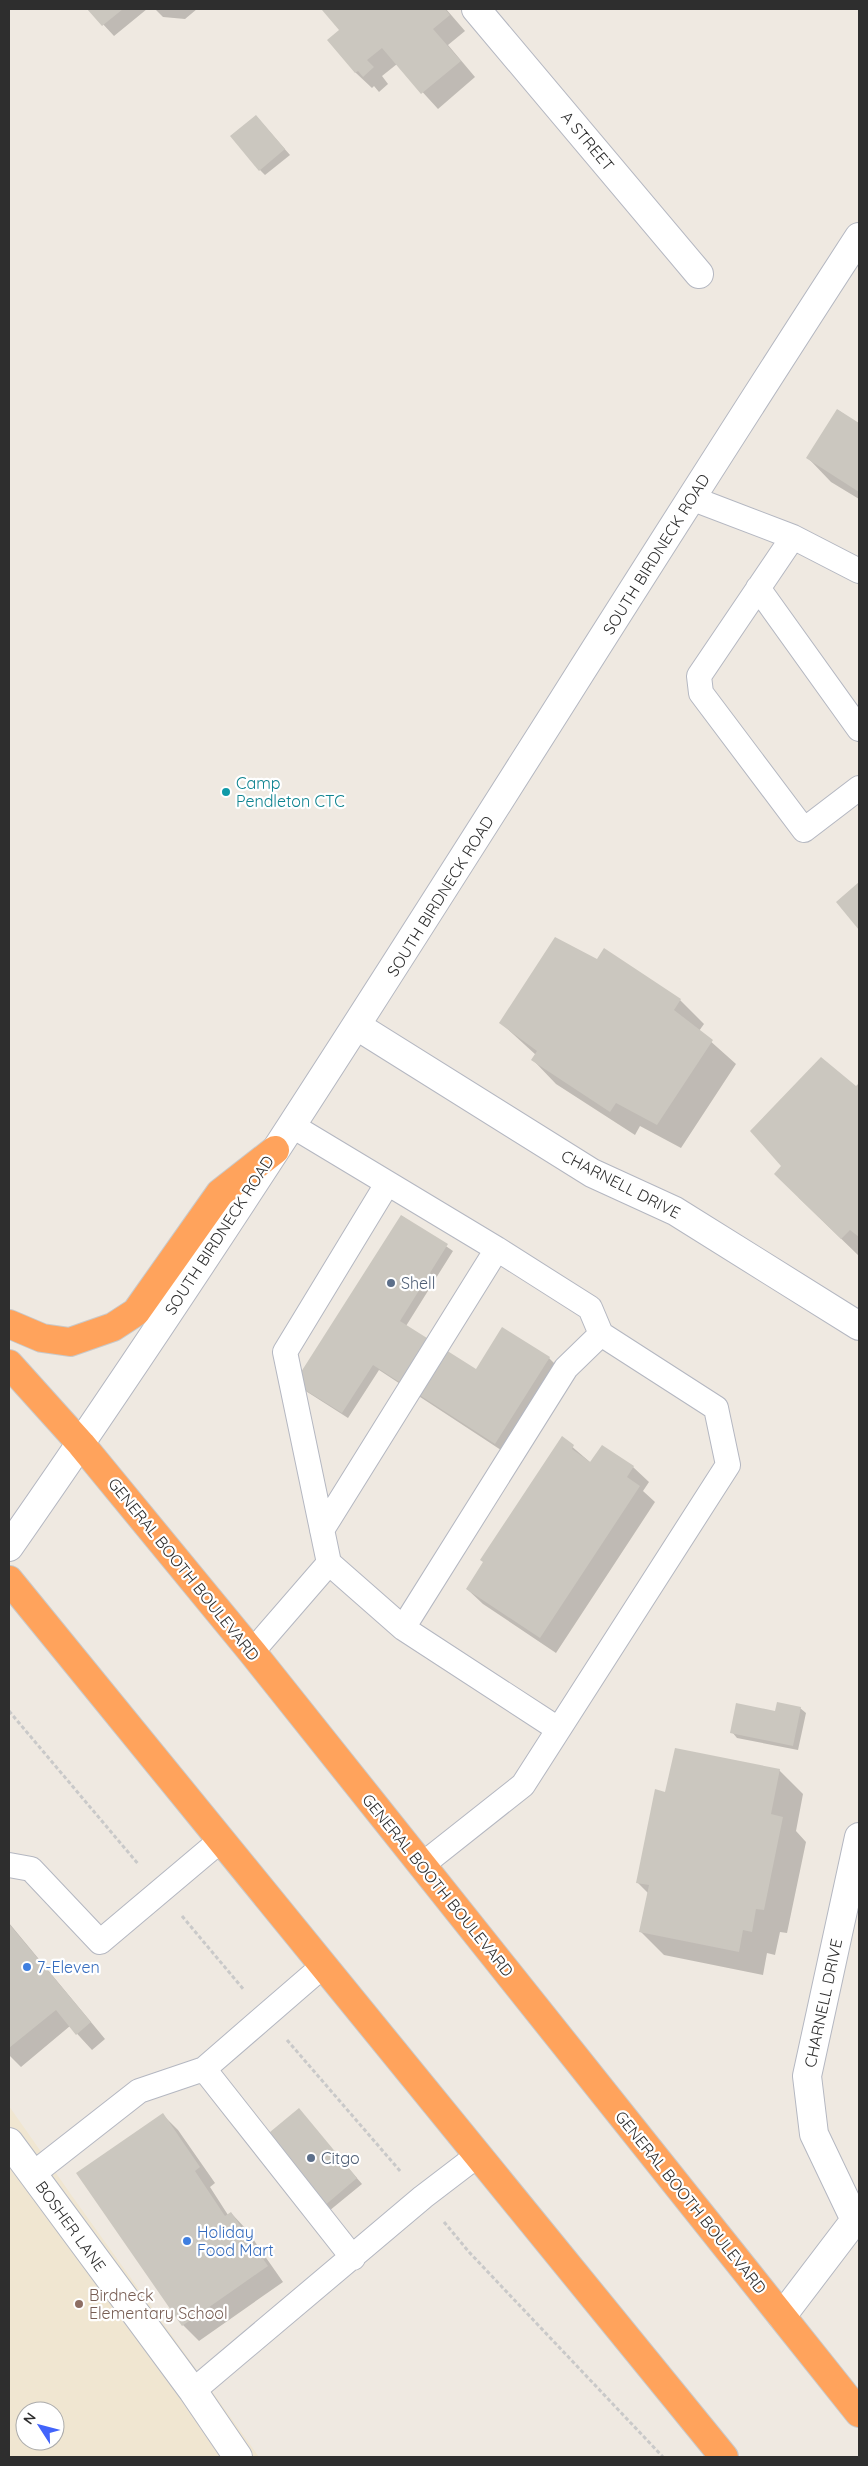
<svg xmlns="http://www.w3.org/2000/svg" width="868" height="2466" font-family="Quicksand,sans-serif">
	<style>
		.education { fill: #f0e6d1; fill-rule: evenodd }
		.shadow { fill: #0003 }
		.building { fill: #cbc7bf }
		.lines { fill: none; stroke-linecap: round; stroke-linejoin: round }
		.lane-casing { stroke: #b4b7c1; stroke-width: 26 }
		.street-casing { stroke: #b4b7c1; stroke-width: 30 }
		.secondary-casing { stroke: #b4b7c1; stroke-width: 30 }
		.highway-casing { stroke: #c9c9c9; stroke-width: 30 }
		.path { stroke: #c9c9c9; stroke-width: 3; stroke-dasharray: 4 2.5; stroke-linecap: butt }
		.lane { stroke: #fff; stroke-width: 24 }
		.street { stroke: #fff; stroke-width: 28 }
		.secondary { stroke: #fff; stroke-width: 28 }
		.highway { stroke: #ffa35c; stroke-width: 28 }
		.culture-dot { fill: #0f9aa8; stroke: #fff; stroke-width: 2 }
		.service-dot { fill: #5c6f8a; stroke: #fff; stroke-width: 2 }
		.shop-dot { fill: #3f7fe0; stroke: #fff; stroke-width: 2 }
		.education-dot { fill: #8d6e63; stroke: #fff; stroke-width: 2 }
		.labels { text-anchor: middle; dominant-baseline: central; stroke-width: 4.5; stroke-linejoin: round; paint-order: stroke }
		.street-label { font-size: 16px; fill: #2e2e2e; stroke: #fff }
		.culture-label { font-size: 16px; fill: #0d838f; stroke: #fff; text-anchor: start }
		.service-label { font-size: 16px; fill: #4e5e75; stroke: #fff; text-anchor: start }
		.shop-label { font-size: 16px; fill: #366cbe; stroke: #fff; text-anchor: start }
		.education-label { font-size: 16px; fill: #785e54; stroke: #fff; text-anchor: start }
	</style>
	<rect width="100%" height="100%" fill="#efe9e1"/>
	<!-- education -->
	<path class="education" d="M9,2106l63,90 187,261h-250zM25,2411h30v30h-30z"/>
	<!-- shadow -->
	<path class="shadow" d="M89,9h58l-33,27z
		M155,9h42l-12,10 -22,-2z
		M326,9h120l19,22 -17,14 27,32 -37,32 -41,-45 -15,12 6,8 -9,8 -5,-6 -2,2 -16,-15 -28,-33 13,-10 -17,-19z
		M256,116l34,39 -25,20 -5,-5z
		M838,410l21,15v74l-28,-17 -23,-24z
		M604,950l76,50 24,24 -5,7 37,33 -55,84 -41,-22 -5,9 -79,-51 -23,-24 3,-5 -35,-32 97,-63z
		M859,1085v171l-60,-58 -17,-31z
		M402,1216l51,35 -47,75 70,44 73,-12 11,11 -53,85 -128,-84 -31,48 -47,-30z
		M562,1438l29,25 42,4 16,15 -6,9 12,11 -99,151 -73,-49 -16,-15z
		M800,1708l6,5 -8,37 -61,-12 -5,-6 44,-19z
		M779,1770l24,24 -7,37 10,11 -19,91 -7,-1 -5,23 -8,-2 -4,22 -99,-20 -24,-24 8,-38 -11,-11 29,-89z
		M9,1923l96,116 -13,11 -22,-24 -49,41 -12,-12z
		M163,2115l15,15 37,53 -5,4 18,28 3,-2 15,16 37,53 -84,59 -16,-16z
		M304,2116l58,68 -33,27 -5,-5z"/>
	<!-- building -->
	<path class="building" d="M87,9h36l-21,17z
		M324,9h121l5,6 -17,14 28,32 -40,33 -39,-46 -15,12 7,7 -11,10 -5,-6 -3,2 -28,-33 12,-10 -17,-20z
		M256,115l29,34 -26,22 -29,-35z
		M837,409l22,14v69l-53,-34z
		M859,882v48l-23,-28z
		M555,937l42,22 7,-11 77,51 -7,11 39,30 -56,85 -41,-22 -6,9 -79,-52 6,-9 -38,-28z
		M821,1057l35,29 3,-3v154l-9,-7 -9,9 -67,-65 7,-8 -31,-35z
		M401,1215l47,29 -48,77 76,48 26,-42 48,30 -55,87 -122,-79 -31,48 -48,-30z
		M562,1436l12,9 -2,4 18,13 12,-17 32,21 -7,11 13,9 -100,152 -74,-49 17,-27 -3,-2z
		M777,1702l24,5 -8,39 -63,-13 6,-30 39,8z
		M675,1748l105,21 -9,45 12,3 -19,93 -8,-1 -4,23 -9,-2 -4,22 -100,-20 10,-47 -13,-2 19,-94 10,3z
		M9,1924l82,98 -15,13 -20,-25 -47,38z
		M299,2108l58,70 -34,29 -59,-70z
		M163,2113l37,54 -5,4 30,45 6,-4 37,54 -86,60 -106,-153z"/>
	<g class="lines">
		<!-- lane casing -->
		<g class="lane-casing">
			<path id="lane" d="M691,498l102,39 66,34
				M793,537l-94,139 2,17 103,137 55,-42
				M758,588l101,141
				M291,1125l206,124 -175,281
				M329,1563l74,65 155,101
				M403,1628l163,-260 35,-34
				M252,1652l77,-89 -44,-211 102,-168
				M9,1865l22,4 69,73 121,-102
				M422,1865l101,-80 205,-320 -12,-57 -115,-74 -11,-26 -93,-59
				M204,2069l149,189
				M33,2174l106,-83 65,-22 119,-103
				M193,2391l230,-194 55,-42"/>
		</g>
		<!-- street casing -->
		<g class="street-casing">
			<path id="street" d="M476,9l223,265
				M357,1026l235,147 83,38 184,115
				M9,2142l184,249 45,66
				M782,2316l73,-96 -41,-86 -7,-58 52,-239"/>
		</g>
		<!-- secondary casing -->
		<g class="secondary-casing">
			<path id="secondary" d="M9,1547c298,-427 566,-874 850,-1310"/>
		</g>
		<!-- highway casing -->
		<g class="highway-casing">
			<path id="highway" d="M9,1324l33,14 28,4 43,-15 23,-15 84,-119 55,-43
				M9,1364l72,80 171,208 607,761
				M9,1580l715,877"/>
		</g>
		<!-- path -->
		<path class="path" d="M9,1711l130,154
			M182,1916l62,74
			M287,2040l114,132
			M444,2222l25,30 194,205"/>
		<!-- lane -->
		<use href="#lane" class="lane"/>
		<!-- street -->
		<use href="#street" class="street"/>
		<!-- secondary -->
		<use href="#secondary" class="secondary"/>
		<!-- highway -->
		<use href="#highway" class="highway"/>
	</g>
	<!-- markers -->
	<circle class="culture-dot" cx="226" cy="792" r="5"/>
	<g class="service-dot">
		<circle cx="391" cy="1283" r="5"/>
		<circle cx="311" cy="2158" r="5"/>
	</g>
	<g class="shop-dot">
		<circle cx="27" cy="1967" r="5"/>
		<circle cx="187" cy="2241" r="5"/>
	</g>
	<circle class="education-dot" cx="79" cy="2304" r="5"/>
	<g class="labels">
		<!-- street labels -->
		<g class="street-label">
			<text transform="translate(588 141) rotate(50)">A STREET</text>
			<text transform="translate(656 554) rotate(-58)">SOUTH BIRDNECK ROAD</text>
			<text transform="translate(440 896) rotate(-58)">SOUTH BIRDNECK ROAD</text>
			<text transform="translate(621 1184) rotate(27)">CHARNELL DRIVE</text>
			<text transform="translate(219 1235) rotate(-57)">SOUTH BIRDNECK ROAD</text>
			<text transform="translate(184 1569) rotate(51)">GENERAL BOOTH BOULEVARD</text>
			<text transform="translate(438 1885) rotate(51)">GENERAL BOOTH BOULEVARD</text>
			<text transform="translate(823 2003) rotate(-78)">CHARNELL DRIVE</text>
			<text transform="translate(691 2202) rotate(51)">GENERAL BOOTH BOULEVARD</text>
			<text transform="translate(71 2226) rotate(54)">BOSHER LANE</text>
		</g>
		<!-- culture labels -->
		<g class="culture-label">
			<text x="236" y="783">Camp<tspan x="236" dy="18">Pendleton CTC</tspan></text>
		</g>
		<!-- service labels -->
		<g class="service-label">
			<text x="401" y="1283">Shell</text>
			<text x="321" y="2158">Citgo</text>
		</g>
		<!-- shop labels -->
		<g class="shop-label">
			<text x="37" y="1967">7-Eleven</text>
			<text x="197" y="2232">Holiday<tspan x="197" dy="18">Food Mart</tspan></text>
		</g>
		<!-- education labels -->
		<g class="education-label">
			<text x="89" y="2295">Birdneck<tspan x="89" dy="18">Elementary School</tspan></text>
		</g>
	</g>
	<!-- border -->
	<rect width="868" height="2466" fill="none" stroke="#2e2e2e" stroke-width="20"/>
	<!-- north arrow -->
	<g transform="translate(40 2426) rotate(306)"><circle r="24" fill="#ffffff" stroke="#ababab"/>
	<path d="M0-4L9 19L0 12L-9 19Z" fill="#4264fb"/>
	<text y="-8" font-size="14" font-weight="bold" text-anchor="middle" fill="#2e2e2e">N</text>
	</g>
</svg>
